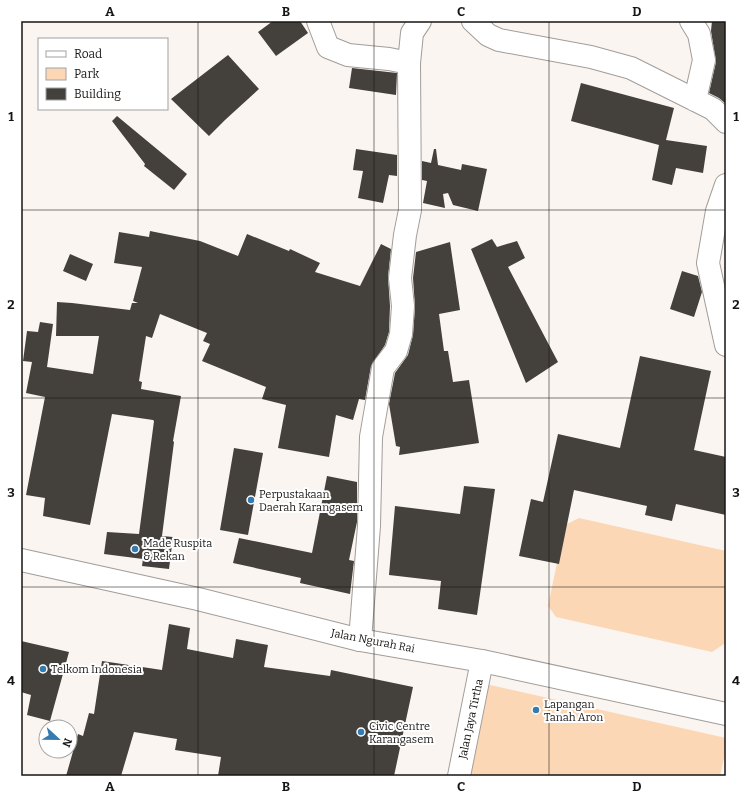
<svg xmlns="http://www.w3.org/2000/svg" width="747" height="797" font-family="Bitter,serif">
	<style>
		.green { fill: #fbd7b6 }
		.building { fill: #44403c }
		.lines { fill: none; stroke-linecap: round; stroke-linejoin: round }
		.street-casing { stroke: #a29d99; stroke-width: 24 }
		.secondary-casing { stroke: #a29d99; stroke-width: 24 }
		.street { stroke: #fff; stroke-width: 22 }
		.secondary { stroke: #fff; stroke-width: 22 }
		.grid { fill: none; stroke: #171513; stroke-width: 1; stroke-opacity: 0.55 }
		.poi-dot { fill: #367bb0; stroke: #fff; stroke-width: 1.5 }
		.labels { text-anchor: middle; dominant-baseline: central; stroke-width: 4; stroke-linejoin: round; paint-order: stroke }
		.poi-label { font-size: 11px; fill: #171513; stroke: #fff; text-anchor: start }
		.street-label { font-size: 11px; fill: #171513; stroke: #fff }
		.neatline { fill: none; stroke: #171513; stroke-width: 1.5 }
		.grid-label { font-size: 13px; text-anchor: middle; font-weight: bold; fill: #171513 }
	</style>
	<rect width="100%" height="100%" fill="#faf5f0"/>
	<!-- green -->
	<path class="green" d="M579,518l147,33v84l-2,9 -12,8 -156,-35 -8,-11 17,-81z
		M477,682l249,56v12l-6,26h-263z"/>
	<!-- building -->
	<path class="building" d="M273,21h27l8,12 -32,23 -18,-24z
		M712,21h14v83l-7,-6 -10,-5 7,-31 -5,-31z
		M228,55l31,34 -34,31 -16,16 -38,-37z
		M352,68l45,5 -1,22 -47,-7z
		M581,83l93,25 -8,32 41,6 -4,27 -27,-5 -4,17 -20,-5 7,-35 -88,-24z
		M117,116l70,58 -13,16 -30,-24 1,-2 -33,-43z
		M356,149l41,6v21l-8,-1 -6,28 -25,-5 5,-27 -10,-1z
		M434,149h2l2,16 23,5 1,-6 25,5 -9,42 -25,-6 -5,-12 -5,1 2,14 -22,-5 4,-22 -5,-1v-19l9,2z
		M150,231l50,10 38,15 9,-22 42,17 1,-2 30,14 -5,9 45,14 21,-42 10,5 -3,28 2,29 -1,26 -4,13 -14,21 -6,34 -6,-1 -6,21 -17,-5 -7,42 -51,-9 8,-43 -24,-6 4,-12 -64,-26 8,-17 -7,-3 4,-8 -47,-19 -8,24 -6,-2 -7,45 3,1 -1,7 40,7 -8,45 1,1 -12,94 11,1 -4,32 -27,-3 1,-7 -39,-5 3,-22 32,2 15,-113 -1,-1 -41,-6 -22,111 -47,-9 2,-18 -19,-3 19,-98 -19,-4 6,-31 -9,-1 4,-30 11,1 2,-10 13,2 -6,43 46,7 6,-38h-43l1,-34 15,1 58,7 2,-7h6l-5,-2 9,-34 -28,-4 5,-31 30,5z
		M492,239l5,8 20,-6 8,17 -17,9 50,95 -32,21 -55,-134z
		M450,242l10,68 -21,4 5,37h4l5,31 16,-2 10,63 -80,12 1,-8 -4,-1 -7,-42 6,-31 13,-18 5,-20 2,-28 -2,-29 3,-26z
		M70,254l23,10 -7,17 -23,-10z
		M682,271l16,5 4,16 -8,25 -24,-8z
		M640,356l71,15 -17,79 32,7v58l-50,-11 -4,17 -27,-6 2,-9 -73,-16 -15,74 -40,-8 12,-57 12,3 15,-68 62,14z
		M234,448l29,5 -15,82 -28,-5z
		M327,476l30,6v40l-8,38 5,1 -4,33 -50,-11 1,-5 -68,-15 6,-25 73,15z
		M464,486l31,3 -18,126 -39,-6 3,-28 -52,-6 6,-69 65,8z
		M169,624l21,4 -3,21 46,9 3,-19 32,6 -4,22 66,9 1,-6 82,17 -19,89h-176l3,-19 -46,-7 2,-11 -43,-7 -13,44h-55l12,-42 5,2 6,-23 5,1 8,-53 60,9z
		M21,641l48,11 -19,69 -23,-6 4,-20 -10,-3z"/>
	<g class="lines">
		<!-- street casing -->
		<g class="street-casing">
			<path id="street" d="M318,21l10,26 20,8 41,4 20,4
				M473,21l15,14 11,5 92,17 40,11 82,41 13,13
				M691,21l8,13 5,26 -9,40
				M726,185l-9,26 -9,52 18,82
				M360,640l9,-114 2,-89 12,-69 13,-17 5,-17 2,-28 -3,-28 5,-43 5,-25 -1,-147 3,-30 8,-12
				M459,776l23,-115"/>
		</g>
		<!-- secondary casing -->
		<g class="secondary-casing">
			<path id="secondary" d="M21,560l177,39 162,41 122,21 244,53"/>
		</g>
		<!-- street -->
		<use href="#street" class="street"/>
		<!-- secondary -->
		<use href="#secondary" class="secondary"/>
	</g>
	<!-- grid -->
	<path class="grid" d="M198,21v755M374,21v755M549,21v755M21,210h705M21,398h705M21,587h705"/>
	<!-- markers -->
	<g class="poi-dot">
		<circle cx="251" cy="500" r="4"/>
		<circle cx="135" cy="549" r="4"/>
		<circle cx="43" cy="669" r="4"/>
		<circle cx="536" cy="710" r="4"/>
		<circle cx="361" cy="732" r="4"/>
	</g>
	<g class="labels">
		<!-- poi labels -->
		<g class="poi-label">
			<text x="259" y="494">Perpustakaan<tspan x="259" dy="13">Daerah Karangasem</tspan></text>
			<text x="143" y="543">Made Ruspita<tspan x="143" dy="13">&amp; Rekan</tspan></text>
			<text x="51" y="669">Telkom Indonesia</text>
			<text x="544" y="704">Lapangan<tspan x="544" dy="13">Tanah Aron</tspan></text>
			<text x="369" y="726">Civic Centre<tspan x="369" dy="13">Karangasem</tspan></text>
		</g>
		<!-- street labels -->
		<g class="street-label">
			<text transform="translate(373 641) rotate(11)">Jalan Ngurah Rai</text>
			<text transform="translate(471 719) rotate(-78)">Jalan Jaya Tirtha</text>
		</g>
	</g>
	<!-- border -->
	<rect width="747" height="797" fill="none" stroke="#ffffff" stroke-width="44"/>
	<!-- legend -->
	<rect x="38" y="38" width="130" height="72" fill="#ffffff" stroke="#a2a1a1"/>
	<rect x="46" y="51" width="20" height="6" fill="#ffffff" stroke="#a2a1a1"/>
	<text x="74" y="58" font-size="12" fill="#171513">Road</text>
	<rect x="46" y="68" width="20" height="12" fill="#fbd7b6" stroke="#a2a1a1"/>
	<text x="74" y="78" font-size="12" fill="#171513">Park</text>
	<rect x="46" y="88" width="20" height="12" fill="#44403c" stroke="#a2a1a1"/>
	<text x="74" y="98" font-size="12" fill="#171513">Building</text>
	<!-- north arrow -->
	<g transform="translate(58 739) rotate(112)"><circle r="19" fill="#ffffff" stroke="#a2a1a1"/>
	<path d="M0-3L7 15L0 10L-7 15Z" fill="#367bb0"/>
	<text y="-6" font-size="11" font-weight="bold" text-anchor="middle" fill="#171513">N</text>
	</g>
	<rect x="22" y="22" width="703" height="753" class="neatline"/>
	<g class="grid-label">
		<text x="110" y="16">A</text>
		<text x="286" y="16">B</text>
		<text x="461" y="16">C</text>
		<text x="637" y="16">D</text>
		<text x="11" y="121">1</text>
		<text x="736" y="121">1</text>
		<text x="11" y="309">2</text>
		<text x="736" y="309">2</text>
		<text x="11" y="497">3</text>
		<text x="736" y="497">3</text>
		<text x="11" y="685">4</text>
		<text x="736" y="685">4</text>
		<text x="110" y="791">A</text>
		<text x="286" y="791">B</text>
		<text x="461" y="791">C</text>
		<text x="637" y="791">D</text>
	</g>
</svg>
